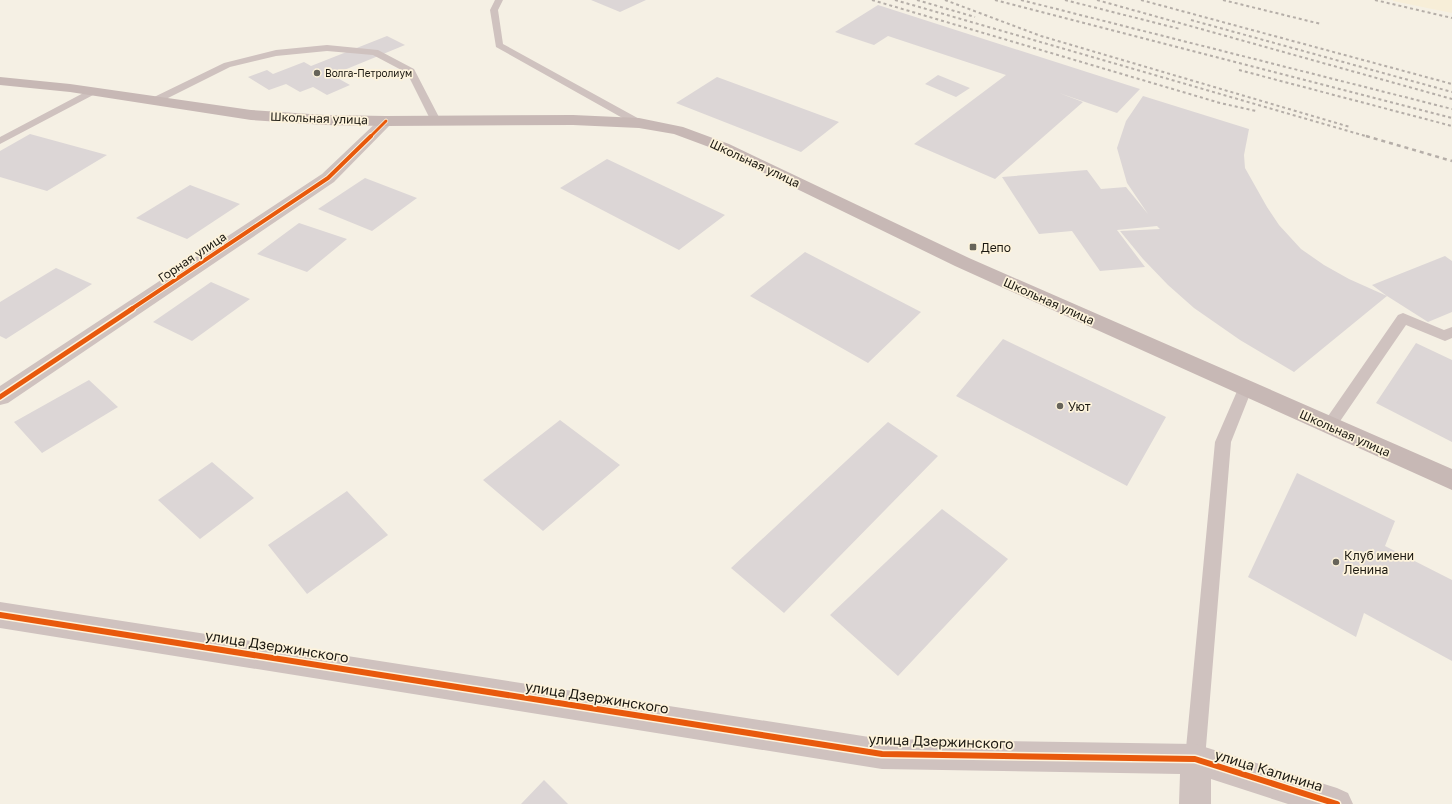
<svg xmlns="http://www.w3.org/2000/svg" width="1452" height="804" font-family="'Golos Text',sans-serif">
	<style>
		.built { fill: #f7eed8 }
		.building { fill: #dcd6d6 }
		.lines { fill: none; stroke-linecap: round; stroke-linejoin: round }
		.lane { fill: #cfc2bf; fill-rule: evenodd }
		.street { fill: #cfc2bf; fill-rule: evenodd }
		.secondary { fill: #c7b8b5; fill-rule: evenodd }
		.rail-far1 { stroke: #b5aea8; stroke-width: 2; stroke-dasharray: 3 3; stroke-linecap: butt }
		.rail { stroke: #b5aea8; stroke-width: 2.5; stroke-dasharray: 4 4; stroke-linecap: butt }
		.cycleway-far3-casing { stroke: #fdf3dc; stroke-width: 4.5 }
		.cycleway-far2-casing { stroke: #fdf3dc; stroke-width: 6 }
		.cycleway-far1-casing { stroke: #fdf3dc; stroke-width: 8 }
		.cycleway-casing { stroke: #fdf3dc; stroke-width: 9 }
		.cycleway-far3 { stroke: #e8590c; stroke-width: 3 }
		.cycleway-far2 { stroke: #e8590c; stroke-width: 4 }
		.cycleway-far1 { stroke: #e8590c; stroke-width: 5 }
		.cycleway { stroke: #e8590c; stroke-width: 6 }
		.poi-dot { fill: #67645a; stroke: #fdf3dc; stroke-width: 1.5 }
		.labels { text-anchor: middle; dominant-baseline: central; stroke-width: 3.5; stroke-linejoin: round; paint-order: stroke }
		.far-poi-label { font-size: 10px; fill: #1b1810; stroke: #fdf3dc; text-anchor: start }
		.street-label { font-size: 12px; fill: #1b1810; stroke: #fdf3dc }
		.poi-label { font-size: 12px; fill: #1b1810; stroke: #fdf3dc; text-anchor: start }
		.near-street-label { font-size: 14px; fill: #1b1810; stroke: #fdf3dc }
	</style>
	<rect width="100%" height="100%" fill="#f5f0e4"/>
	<!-- built -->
	<path class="built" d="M1452,0v13l-59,-12v-1z"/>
	<!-- building -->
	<path class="building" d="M591,0h55l-26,12z
		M878,5l262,84 -23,24 -58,-20 24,9 -88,77 -81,-35 92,-69 -118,-39 -14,9 -39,-13z
		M387,36l18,9 -73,30 18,10 -23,10 -14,-8 -13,5 -14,-8 -17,6 -21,-13 19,-7 6,4 31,-12 7,4z
		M938,75l32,13 -14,9 -31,-13z
		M717,77l122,45 -38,30 -125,-49z
		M1143,96l106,33 -5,26 1,13 22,39 12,18 22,24 23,16 25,14 38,17 -15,-11 73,-29 7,5v51l-24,10 -41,-26 -93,76 -54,-32 -46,-32 -26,-23 -25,-26 -23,-28 40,-2 -3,-3 -40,4 28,37 -45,4 -28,-40 -33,3 -37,-57 85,-7 14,19 25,-2 22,27 -21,-31 -10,-35 9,-27z
		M30,134l77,21 -60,36 -47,-14v-26z
		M607,159l118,56 -46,35 -119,-62z
		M365,178l52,20 -45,33 -54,-22z
		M190,185l50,19 -53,35 -51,-21z
		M299,223l48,16 -40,33 -50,-18z
		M805,252l116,60 -53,51 -118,-67z
		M56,268l36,16 -86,55 -6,-3v-34z
		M211,282l39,17 -58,42 -39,-19z
		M1003,339l163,78 -39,69 -171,-90z
		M1416,343l36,17v82l-76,-39z
		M89,380l29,27 -76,46 -28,-31z
		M560,420l60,45 -77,66 -60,-51z
		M888,422l50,34 -154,157 -53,-45z
		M212,462l42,36 -54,41 -42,-39z
		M1297,473l98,48 -10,25 67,34v81l-88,-48 -8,24 -108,-60z
		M347,491l41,44 -81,59 -39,-49z
		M942,509l66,50 -110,117 -68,-61z
		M544,780l24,24h-47z"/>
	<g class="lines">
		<!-- lane -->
		<path class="lane" d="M495,0h8l-5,10 5,34 140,77 1,2 -1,2h-8l-139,-78 -6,-37z
			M327,45l51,5 36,19 27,52 -5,3 -4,-1 -25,-50 -34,-18 -46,-4 -51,5 -46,11 -72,36 -4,1 -5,-3 1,-2 74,-36 52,-13z
			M91,89l5,3 -1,2 -95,50v-7z
			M1403,313l41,17 8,-3v11l-7,3 -5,-2 -34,-14 -72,105 -5,2 -5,-2 -3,-4 3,-4 74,-107z
			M1245,383l5,2 2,4 -21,53 -26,317 -3,7 -7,3 -7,-3 -3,-7 30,-317 23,-53 2,-4z"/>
		<!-- street -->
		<path class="street" d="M386,116l5,2 3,3 -3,3 -57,58 -326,221 -8,2v-19l322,-212 59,-56z
			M0,602l882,137 313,5 142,44 11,5 5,11h-65l-77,-25v25h-32l1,-30 -298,-5 -882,-141z"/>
		<!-- secondary -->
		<path class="secondary" d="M0,77l70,7 181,26 74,5 61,1 187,-1 66,3 44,9 46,17 240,114 483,211v21l-497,-224 -238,-116 -43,-16 -35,-6 -66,-3 -187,1 -61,-1 -74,-5 -181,-28 -70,-7z"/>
		<!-- rail-far1 -->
		<path class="rail-far1" d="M872,0l348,103 36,8
			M895,0l474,137
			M917,0l58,17
			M945,0l96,36 309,91
			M995,0l457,118
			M1021,0l431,109
			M1065,0l115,29
			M1097,0l355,99
			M1141,0l311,84
			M1223,0l98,24
			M1375,0l77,18
			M1191,20l261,72
			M1239,70l213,56"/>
		<!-- rail -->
		<path class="rail" d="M1366,136l86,25"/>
		<!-- cycleway-far3 casing -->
		<g class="cycleway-far3-casing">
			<path id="cycleway-far3" d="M370,137l16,-16"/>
		</g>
		<!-- cycleway-far2 casing -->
		<g class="cycleway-far2-casing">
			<path id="cycleway-far2" d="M130,310l198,-132 43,-42"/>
		</g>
		<!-- cycleway-far1 casing -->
		<g class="cycleway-far1-casing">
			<path id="cycleway-far1" d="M0,397l132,-88"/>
		</g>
		<!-- cycleway casing -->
		<g class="cycleway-casing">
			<path id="cycleway" d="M0,615l882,139 313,5 142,45"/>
		</g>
		<!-- cycleway-far3 -->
		<use href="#cycleway-far3" class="cycleway-far3"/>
		<!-- cycleway-far2 -->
		<use href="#cycleway-far2" class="cycleway-far2"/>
		<!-- cycleway-far1 -->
		<use href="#cycleway-far1" class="cycleway-far1"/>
		<!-- cycleway -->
		<use href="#cycleway" class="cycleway"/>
	</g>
	<!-- markers -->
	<g class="poi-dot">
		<circle cx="317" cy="73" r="4"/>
		<rect x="969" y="243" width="8" height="8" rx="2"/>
		<circle cx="1060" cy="406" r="4"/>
		<circle cx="1336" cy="562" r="4"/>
	</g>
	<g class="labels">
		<!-- far-poi labels -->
		<g class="far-poi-label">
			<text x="325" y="73">Волга-Петролиум</text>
		</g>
		<!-- street labels -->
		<g class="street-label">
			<text transform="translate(319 118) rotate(2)">Школьная улица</text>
			<text transform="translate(755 163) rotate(25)">Школьная улица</text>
			<text transform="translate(192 257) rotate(-34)">Горная улица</text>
			<text transform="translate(1049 301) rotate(24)">Школьная улица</text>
			<text transform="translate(1345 433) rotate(24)">Школьная улица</text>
		</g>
		<!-- poi labels -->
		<g class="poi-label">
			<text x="981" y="247">Депо</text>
			<text x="1068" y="406">Уют</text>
			<text x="1344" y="555">Клуб имени<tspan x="1344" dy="14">Ленина</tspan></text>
		</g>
		<!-- near-street labels -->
		<g class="near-street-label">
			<text transform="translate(277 646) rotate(9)">улица Дзержинского</text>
			<text transform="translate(597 697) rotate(9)">улица Дзержинского</text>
			<text transform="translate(941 741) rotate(2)">улица Дзержинского</text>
			<text transform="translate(1269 770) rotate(17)">улица Калинина</text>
		</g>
	</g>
</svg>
